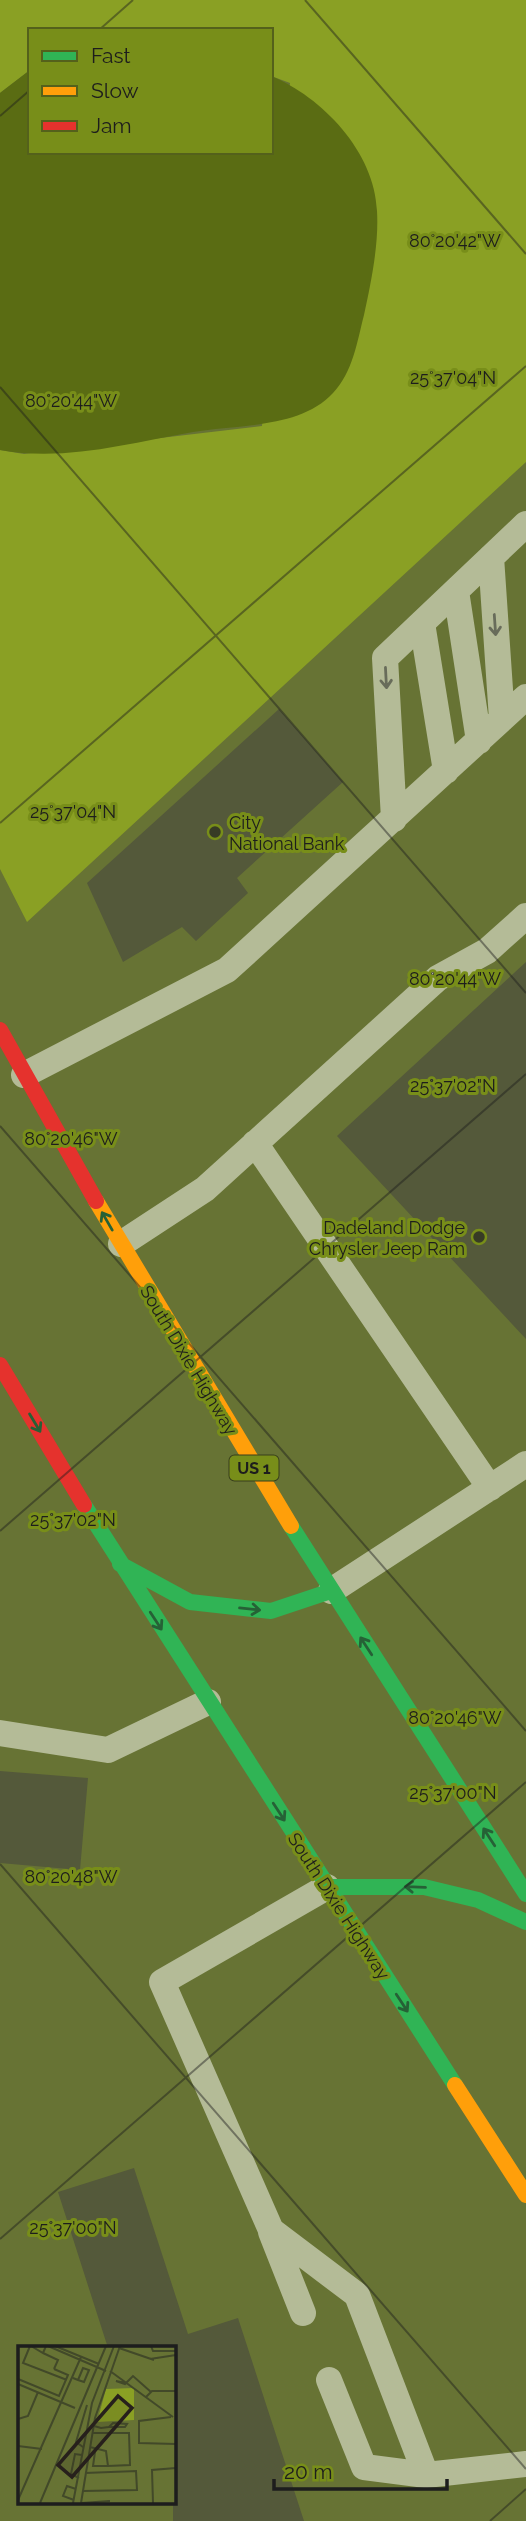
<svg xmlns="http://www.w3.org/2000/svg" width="526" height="2521" font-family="Raleway,sans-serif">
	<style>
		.green { fill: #8aa024 }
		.water { fill: #5a6c13 }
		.building { fill: #54593a }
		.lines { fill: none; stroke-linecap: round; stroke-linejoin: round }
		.lane { stroke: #b4bb97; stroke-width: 26 }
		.fast { stroke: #30b455; stroke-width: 16 }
		.slow { stroke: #ff9f0a; stroke-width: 16 }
		.jam { stroke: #e5322d; stroke-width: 16 }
		.oneway { stroke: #686c5a }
		.oneway2 { stroke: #266136 }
		.ticks { fill: none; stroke: #1d1d1d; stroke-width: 2; stroke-opacity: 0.45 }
		.poi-dot { fill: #373b25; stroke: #788e19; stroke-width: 2.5 }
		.labels { text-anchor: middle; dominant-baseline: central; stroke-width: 6; stroke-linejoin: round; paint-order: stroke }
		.shield { fill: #788e19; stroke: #383f1c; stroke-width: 2 }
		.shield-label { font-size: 16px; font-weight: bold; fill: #1d1d1d }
		.poi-label { font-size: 18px; fill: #1d1d1d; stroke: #788e19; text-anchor: start }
		.street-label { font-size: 18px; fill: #1d1d1d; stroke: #788e19 }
		.inset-road { fill: none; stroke: #424929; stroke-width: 2 }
		.view { fill: #27201c; fill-opacity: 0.15; stroke: #27201c; stroke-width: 3.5 }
		.inset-edge { fill: none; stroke: #1d1d1d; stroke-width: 3.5 }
		.ticks-label { font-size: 18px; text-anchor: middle; fill: #1d1d1d; stroke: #788e19; stroke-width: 6; stroke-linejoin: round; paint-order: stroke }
	</style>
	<rect width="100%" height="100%" fill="#677334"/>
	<!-- green -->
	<path class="green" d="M0,0h526v462l-499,460 -27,-53v-419l24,4 238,-28 28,-343 -19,-7v-46h-241v40l-30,23z"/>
	<!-- water -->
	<path class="water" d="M30,70v82h241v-76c51,21 104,76 106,135 2,33 -6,72 -13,104 -7,27 -11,57 -31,78 -33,36 -96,31 -140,39 -64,11 -128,30 -193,18v-357z"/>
	<!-- building -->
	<path class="building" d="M279,709l64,73 -106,96 11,15 -52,48 -14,-14 -59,35 -36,-79z
		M526,962v377l-189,-203z
		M0,1771l88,7 -8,92 -80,-7z
		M134,2168l54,166 50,-16 66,203h-131v-173h-65l-50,-156z"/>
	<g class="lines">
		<!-- lane -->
		<path class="lane" d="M491,557l11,162
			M456,591l23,150
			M422,623l24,148
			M394,819l-9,-161 141,-134
			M24,1075l203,-105 299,-273
			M255,1143l235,345
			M121,1244l84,-55 233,-211 49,-27 39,-35
			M331,1591l195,-127
			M0,1733l108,17 100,-48
			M327,1887l-165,95 109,248 86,65 69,180 100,-11
			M271,2232l32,81
			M329,2380l35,87 62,8"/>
		<!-- fast -->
		<path class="fast" d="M84,1505l371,580
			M291,1526l235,368
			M120,1564l70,38 81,9 60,-20
			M327,1887h97l54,13 48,22"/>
		<!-- slow -->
		<path class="slow" d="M96,1201l195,325
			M455,2085l71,110"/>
		<!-- jam -->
		<path class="jam" d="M0,1030l96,171
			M0,1365l84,140"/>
	</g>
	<!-- one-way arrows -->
	<defs><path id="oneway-shaft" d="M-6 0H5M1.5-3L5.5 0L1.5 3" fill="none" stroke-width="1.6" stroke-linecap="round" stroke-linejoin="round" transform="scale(1.75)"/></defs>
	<g class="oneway">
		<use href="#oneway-shaft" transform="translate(495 625) rotate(86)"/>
		<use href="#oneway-shaft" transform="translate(386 678) rotate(87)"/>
	</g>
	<g class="oneway2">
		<use href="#oneway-shaft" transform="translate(107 1221) rotate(-120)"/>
		<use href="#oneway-shaft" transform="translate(35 1423) rotate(59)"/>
		<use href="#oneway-shaft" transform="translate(250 1609) rotate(6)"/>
		<use href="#oneway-shaft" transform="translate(156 1621) rotate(57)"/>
		<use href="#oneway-shaft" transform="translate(366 1646) rotate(-123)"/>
		<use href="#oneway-shaft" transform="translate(279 1812) rotate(57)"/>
		<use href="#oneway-shaft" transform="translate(489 1837) rotate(-123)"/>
		<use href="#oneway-shaft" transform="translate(415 1887) rotate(-178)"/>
		<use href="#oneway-shaft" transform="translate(402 2003) rotate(57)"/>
	</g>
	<!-- ticks -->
	<path class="ticks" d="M305,0l221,254M99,30l34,-30M0,116l30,-26M0,387l526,606M0,823l526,-457M0,1126l526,605M0,1531l526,-457M0,1864l526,605M0,2239l526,-457M490,2521l36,-32"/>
	<!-- markers -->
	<g class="poi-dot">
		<circle cx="215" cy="832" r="7"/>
		<circle cx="479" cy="1237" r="7"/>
	</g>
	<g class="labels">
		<!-- shield labels -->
		<rect class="shield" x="229.5" y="1455.5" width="49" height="25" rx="5"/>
		<g class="shield-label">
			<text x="254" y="1468">US 1</text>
		</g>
		<!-- poi labels -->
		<g class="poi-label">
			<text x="229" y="822">City<tspan x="229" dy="21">National Bank</tspan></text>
			<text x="465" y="1227" text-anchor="end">Dadeland Dodge<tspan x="465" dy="21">Chrysler Jeep Ram</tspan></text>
		</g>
		<!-- street labels -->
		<g class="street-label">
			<text transform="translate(189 1360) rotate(59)">South Dixie Highway</text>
			<text transform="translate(339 1906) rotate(57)">South Dixie Highway</text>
		</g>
	</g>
	<!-- overview -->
	<g transform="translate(18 2346)">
		<rect width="158" height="158" fill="#677334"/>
		<path d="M116,42v32l-37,2 9,-33z" fill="#8aa024"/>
		<path class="inset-road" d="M12,0l-7,17 44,17M13,0l12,7 3,-7M30,0l58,25M37,0l44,18M133,0l2,5h23M101,2l35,12M25,7l15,7 -4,9M132,13l26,-4M92,25l63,46M55,32l5,2 6,2 5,-12 -6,-2 -5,12M0,33l41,17 9,-21 -14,-6M108,37l-10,-2 9,3 8,-8 18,16M0,38l57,24M128,51l6,-6h24M153,71l-32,4v22l37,1M0,73l10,-3 10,-24M76,80l7,2 8,-1h16l2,-3 -14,-1 -4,4M0,100l24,3M65,101l-7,-5 11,-37M72,101l16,4 2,15 22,-1 -1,-32h-37M77,106l-2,14h15M61,132l-8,-4 4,-20 7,1M65,145l54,-1 -1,-19 -51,2M0,154l63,-143M56,154l-11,-4 4,-10 9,3M22,157l66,-157M55,157l19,-100 22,-57M63,157l14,-85 25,-72M64,157l28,-2M135,157l-1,-33 24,-2"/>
		<path class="view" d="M100,50l14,12 -60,69 -14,-12z"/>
		<rect width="158" height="158" class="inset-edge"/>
	</g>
	<g class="ticks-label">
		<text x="455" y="247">80°20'42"W</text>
		<text x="453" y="384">25°37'04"N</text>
		<text x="71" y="407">80°20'44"W</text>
		<text x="73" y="818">25°37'04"N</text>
		<text x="455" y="985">80°20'44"W</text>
		<text x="453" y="1092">25°37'02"N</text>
		<text x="71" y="1145">80°20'46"W</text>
		<text x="73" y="1526">25°37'02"N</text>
		<text x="455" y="1724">80°20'46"W</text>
		<text x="453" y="1799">25°37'00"N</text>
		<text x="71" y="1883">80°20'48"W</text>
		<text x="73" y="2234">25°37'00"N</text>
	</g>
	<!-- legend -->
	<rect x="28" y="28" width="245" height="126" fill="#788e19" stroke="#54611b" stroke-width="2"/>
	<rect x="42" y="51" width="35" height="10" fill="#30b455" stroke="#54611b" stroke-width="2"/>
	<text x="91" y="63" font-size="21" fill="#1d1d1d">Fast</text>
	<rect x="42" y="86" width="35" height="10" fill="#ff9f0a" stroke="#54611b" stroke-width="2"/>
	<text x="91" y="98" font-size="21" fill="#1d1d1d">Slow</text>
	<rect x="42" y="121" width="35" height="10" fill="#e5322d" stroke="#54611b" stroke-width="2"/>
	<text x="91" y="133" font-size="21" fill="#1d1d1d">Jam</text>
	<!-- scale -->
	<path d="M274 2479v10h173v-10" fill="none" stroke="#1d1d1d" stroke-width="3.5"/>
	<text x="284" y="2479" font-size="21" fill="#1d1d1d" stroke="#788e19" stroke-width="5" paint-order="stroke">20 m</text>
</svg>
